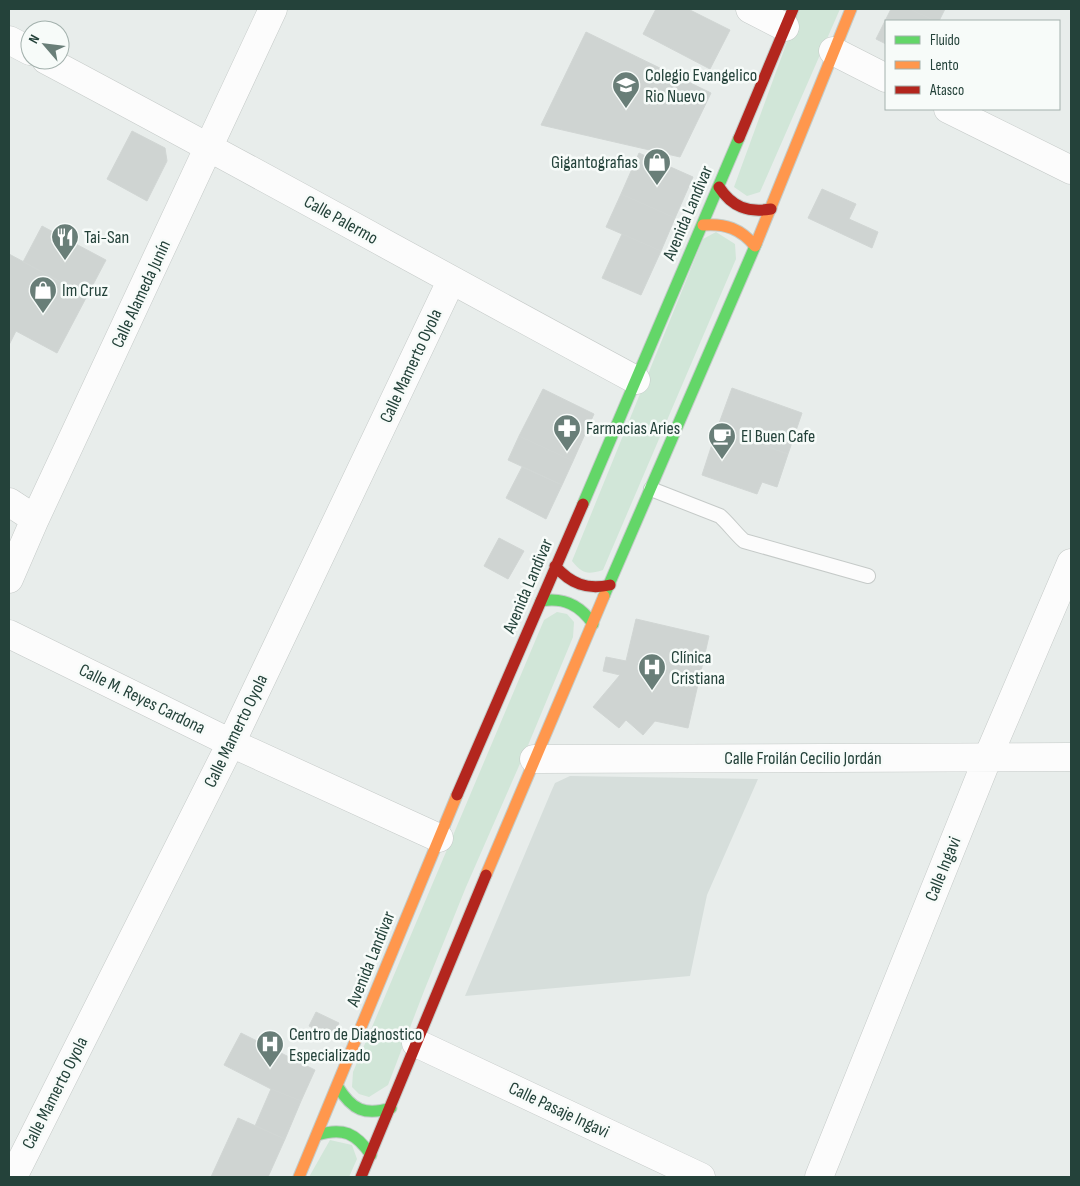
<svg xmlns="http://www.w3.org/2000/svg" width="1080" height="1186" font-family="'Sofia Sans Condensed',sans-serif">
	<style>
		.built { fill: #d6dedb }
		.green { fill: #d1e6d8 }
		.building { fill: #cfd4d2; stroke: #d1d6d4 }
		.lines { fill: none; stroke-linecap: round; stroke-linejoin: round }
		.lane-casing { stroke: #c5cac8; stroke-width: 16 }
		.street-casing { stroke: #c5cac8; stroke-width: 29 }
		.fast-casing { stroke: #c3cbc8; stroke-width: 13 }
		.slow-casing { stroke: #c3cbc8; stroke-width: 13 }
		.jam-casing { stroke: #c3cbc8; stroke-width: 13 }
		.lane { stroke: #fcfcfc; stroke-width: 14 }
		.street { stroke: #fcfcfc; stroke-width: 28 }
		.fast { stroke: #63d668; stroke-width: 11 }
		.slow { stroke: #ff974d; stroke-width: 11 }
		.jam { stroke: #b3261e; stroke-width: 11 }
		.labels { text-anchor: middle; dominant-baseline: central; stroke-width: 5; stroke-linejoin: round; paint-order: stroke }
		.poi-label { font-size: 18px; fill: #24423a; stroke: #f7fbf9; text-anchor: start }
		.street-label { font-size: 18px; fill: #24423a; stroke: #f7fbf9 }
	</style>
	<rect width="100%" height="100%" fill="#e8edeb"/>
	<!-- built -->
	<path class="built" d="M570,776l188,3 -51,116 -17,81 -225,20 86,-204 4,-9z"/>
	<!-- green -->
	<path class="green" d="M799,9h41l-80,183 -13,4 -13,-9z
		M716,232l19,12 1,15 -133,311c-16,5 -20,4 -31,-9l131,-322z
		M557,612l10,2 7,8 -1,15 -44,106 -63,144 -42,104 -36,94 -19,12 -10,-3 -7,-7 1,-15 191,-452z
		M330,1140l22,5 5,14 -8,18h-40z"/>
	<!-- building -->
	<path class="building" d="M656,9h32l42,21 -20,39 -67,-35z
		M891,9h19l25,12h-49v23l-10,-5z
		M910,9h35l-6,12h-4z
		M586,32l125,61 -31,64 -139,-32z
		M132,131l33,17 2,13 -20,40 -40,-22z
		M639,153l54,24 -18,41 -54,-24z
		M822,189l34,15 -7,15 29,13 -6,16 -64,-30z
		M621,194l54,24 -14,33 -55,-24z
		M42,226l64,34 -19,36 -64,-34z
		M622,234l39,17 -20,44 -39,-17z
		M9,254l78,42 -30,57 -41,-22 -7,14z
		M732,388l70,25 -14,41 -71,-25z
		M543,389l51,25 -21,47 -54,-25z
		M717,429l71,25 -11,33 -15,-5 -5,12 -55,-19z
		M519,436l54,25 -11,24 -54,-25z
		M522,467l40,18 -16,34 -40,-21z
		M499,538l25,13 -16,28 -24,-13z
		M636,619l73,17 -21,92 -33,-7 -12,14 -17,-15 -7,8 -26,-21 27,-32 -17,-4 3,-14 20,4z
		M316,1012l23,11 -7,14 -23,-11z
		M241,1033l74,37 -14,31 -30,-12 -47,-24z
		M271,1089l30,12 -16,38 -30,-13z
		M238,1118l47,21 -17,38h-57z"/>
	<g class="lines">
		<!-- lane casing -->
		<g class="lane-casing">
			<path id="lane" d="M651,489l69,27c9,8 15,17 24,25l124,35"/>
		</g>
		<!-- street casing -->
		<g class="street-casing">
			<path id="street" d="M750,9l35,18
				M9,40l21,11
				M833,51l53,27
				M46,60c198,105 393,214 590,320
				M948,109l123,61
				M9,502l26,17
				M9,579l26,-60 238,-510
				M9,634l222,109 208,95
				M534,759l537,-2
				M416,1043l285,134
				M13,1177l218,-434 220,-462
				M819,1177l169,-420 83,-194"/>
		</g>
		<!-- fast casing -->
		<g class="fast-casing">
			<path id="fast" d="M583,504l156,-366
				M604,596l152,-352
				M541,601c23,-4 39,4 52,23
				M338,1087c14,23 27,29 53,21
				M317,1135c26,-8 39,-2 54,20"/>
		</g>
		<!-- slow casing -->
		<g class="slow-casing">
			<path id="slow" d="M703,225c22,-2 38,4 52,21
				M756,244l95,-235
				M486,875l118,-279
				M299,1177l158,-382"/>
		</g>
		<!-- jam casing -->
		<g class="jam-casing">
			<path id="jam" d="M739,138l54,-129
				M719,187c13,20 29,26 52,22
				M555,566c16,18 32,24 55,19
				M457,795l126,-291
				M361,1177l125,-302"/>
		</g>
		<!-- lane -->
		<use href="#lane" class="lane"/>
		<!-- street -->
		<use href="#street" class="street"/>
		<!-- fast -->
		<use href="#fast" class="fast"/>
		<!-- slow -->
		<use href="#slow" class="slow"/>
		<!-- jam -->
		<use href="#jam" class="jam"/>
	</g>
	<!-- icons -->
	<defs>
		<g id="school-pin" transform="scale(1.4375)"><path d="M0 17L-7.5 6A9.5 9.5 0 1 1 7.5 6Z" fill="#697e78" stroke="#f7fbf9"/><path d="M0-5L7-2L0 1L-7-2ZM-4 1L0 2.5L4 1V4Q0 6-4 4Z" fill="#fff"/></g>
		<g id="shop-pin" transform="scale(1.4375)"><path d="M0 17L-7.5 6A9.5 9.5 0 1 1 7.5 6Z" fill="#697e78" stroke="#f7fbf9"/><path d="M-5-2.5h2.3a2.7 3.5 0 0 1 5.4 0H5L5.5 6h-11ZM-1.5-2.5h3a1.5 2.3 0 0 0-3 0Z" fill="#fff"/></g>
		<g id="restaurant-pin" transform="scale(1.4375)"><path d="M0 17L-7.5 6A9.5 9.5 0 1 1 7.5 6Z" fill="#697e78" stroke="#f7fbf9"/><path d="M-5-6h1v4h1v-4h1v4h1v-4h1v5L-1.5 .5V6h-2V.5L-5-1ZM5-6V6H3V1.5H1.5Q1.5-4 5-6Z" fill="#fff"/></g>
		<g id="pharmacy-pin" transform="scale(1.4375)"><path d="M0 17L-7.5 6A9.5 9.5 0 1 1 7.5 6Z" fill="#697e78" stroke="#f7fbf9"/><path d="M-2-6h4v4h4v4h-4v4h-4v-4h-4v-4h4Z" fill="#fff"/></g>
		<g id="cafe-pin" transform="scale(1.4375)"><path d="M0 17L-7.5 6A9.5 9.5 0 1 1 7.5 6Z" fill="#697e78" stroke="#f7fbf9"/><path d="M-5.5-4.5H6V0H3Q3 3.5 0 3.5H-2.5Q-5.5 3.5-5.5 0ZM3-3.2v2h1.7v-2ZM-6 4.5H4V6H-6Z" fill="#fff"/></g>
		<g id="hospital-pin" transform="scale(1.4375)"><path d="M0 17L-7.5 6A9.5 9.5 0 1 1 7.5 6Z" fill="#697e78" stroke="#f7fbf9"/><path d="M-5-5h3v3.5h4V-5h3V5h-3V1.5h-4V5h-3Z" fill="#fff"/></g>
	</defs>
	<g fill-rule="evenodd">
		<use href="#school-pin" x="626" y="85"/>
		<use href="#shop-pin" x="657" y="162"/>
		<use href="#restaurant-pin" x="65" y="237"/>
		<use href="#shop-pin" x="43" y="290"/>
		<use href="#pharmacy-pin" x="567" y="428"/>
		<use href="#cafe-pin" x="722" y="436"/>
		<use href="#hospital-pin" x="652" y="667"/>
		<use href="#hospital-pin" x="270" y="1044"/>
	</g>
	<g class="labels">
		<!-- poi labels -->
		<g class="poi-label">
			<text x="645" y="75">Colegio Evangelico<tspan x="645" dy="21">Rio Nuevo</tspan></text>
			<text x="638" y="162" text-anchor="end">Gigantografias</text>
			<text x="84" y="237">Tai-San</text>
			<text x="62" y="290">Im Cruz</text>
			<text x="586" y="428">Farmacias Aries</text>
			<text x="741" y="436">El Buen Cafe</text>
			<text x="671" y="657">Clínica<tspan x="671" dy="21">Cristiana</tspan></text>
			<text x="289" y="1034">Centro de Diagnostico<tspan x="289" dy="21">Especializado</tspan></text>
		</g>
		<!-- street labels -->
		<g class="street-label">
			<text transform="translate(688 213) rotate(-67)">Avenida Landivar</text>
			<text transform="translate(341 220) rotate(29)">Calle Palermo</text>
			<text transform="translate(141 294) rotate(-65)">Calle Alameda Junín</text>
			<text transform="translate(411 366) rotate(-65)">Calle Mamerto Oyola</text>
			<text transform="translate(528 586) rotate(-67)">Avenida Landivar</text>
			<text transform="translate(142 699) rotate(26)">Calle M. Reyes Cardona</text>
			<text transform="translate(236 731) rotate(-64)">Calle Mamerto Oyola</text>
			<text x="803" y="758">Calle Froilán Cecilio Jordán</text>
			<text transform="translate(943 869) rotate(-68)">Calle Ingavi</text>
			<text transform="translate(371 959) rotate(-68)">Avenida Landivar</text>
			<text transform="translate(55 1093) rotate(-63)">Calle Mamerto Oyola</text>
			<text transform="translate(559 1110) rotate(25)">Calle Pasaje Ingavi</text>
		</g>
	</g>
	<!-- border -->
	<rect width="1080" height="1186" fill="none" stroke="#24423a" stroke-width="20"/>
	<!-- legend -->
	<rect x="885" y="20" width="175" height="90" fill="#f7fbf9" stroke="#a3b1ad"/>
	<rect x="895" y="36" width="25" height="8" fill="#63d668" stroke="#a3b1ad"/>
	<text x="930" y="45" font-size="15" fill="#24423a">Fluido</text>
	<rect x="895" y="61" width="25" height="8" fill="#ff974d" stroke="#a3b1ad"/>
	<text x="930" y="70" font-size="15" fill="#24423a">Lento</text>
	<rect x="895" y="86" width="25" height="8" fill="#b3261e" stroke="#a3b1ad"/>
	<text x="930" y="95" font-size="15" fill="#24423a">Atasco</text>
	<!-- north arrow -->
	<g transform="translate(45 45) rotate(298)"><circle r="24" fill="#f7fbf9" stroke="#a3b1ad"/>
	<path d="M0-4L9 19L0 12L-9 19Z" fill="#697e78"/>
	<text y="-8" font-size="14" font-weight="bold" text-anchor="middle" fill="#24423a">N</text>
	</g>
</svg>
